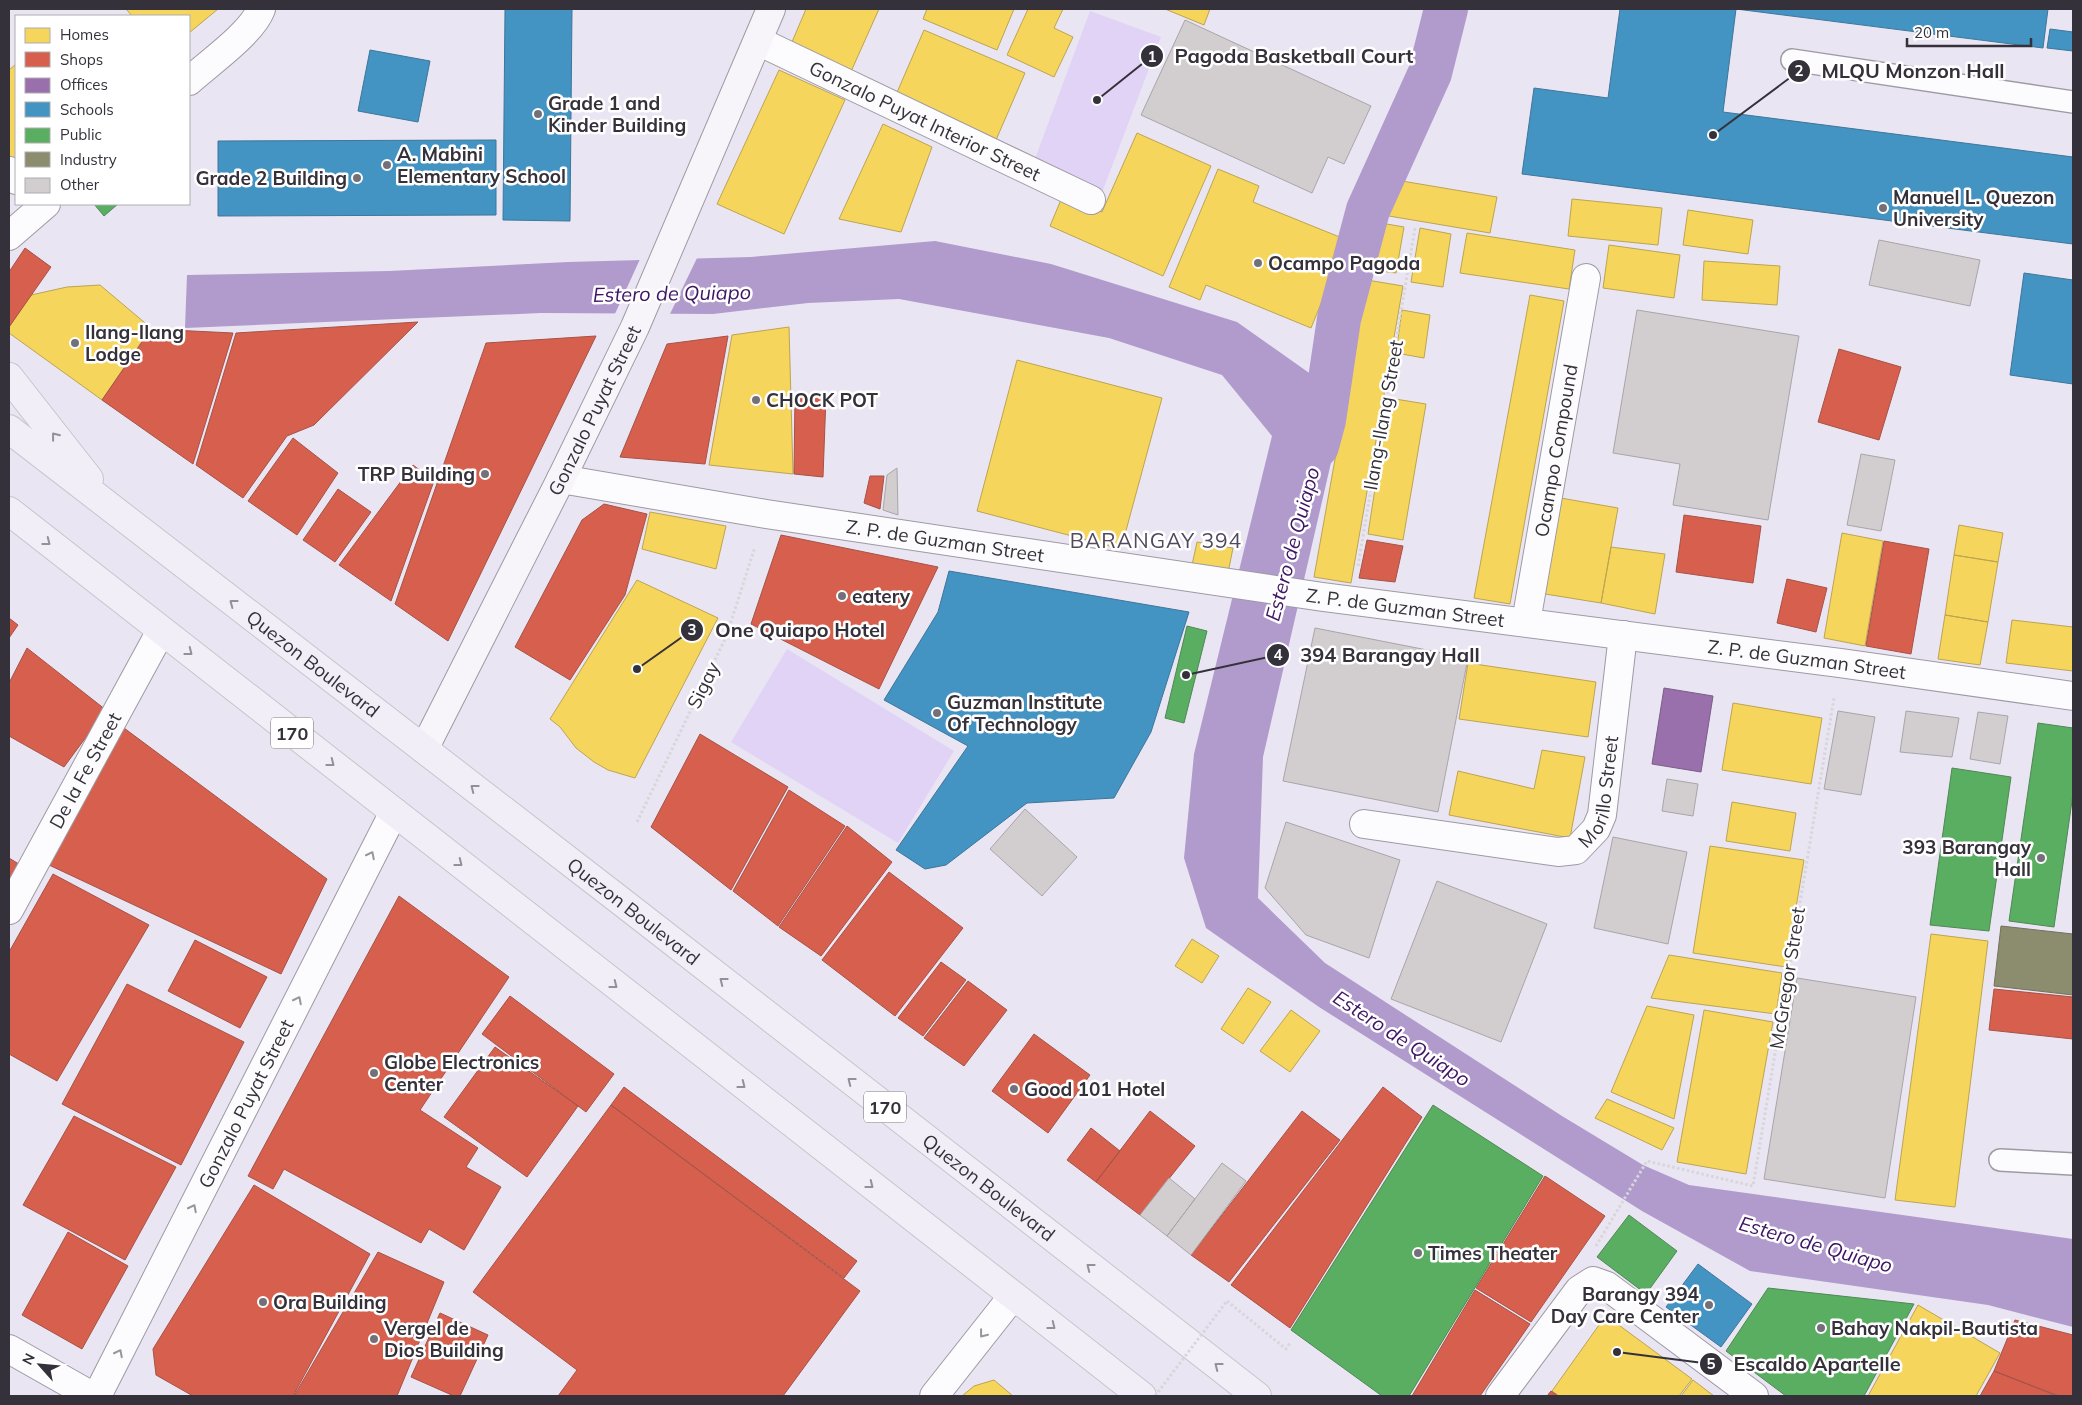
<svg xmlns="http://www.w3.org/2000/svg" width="2082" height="1405" font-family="Mulish,sans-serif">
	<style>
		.green { fill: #e1d3f5 }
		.water { fill: #b09bcc }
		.pier { fill: #eae5f2 }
		.homes { fill: #f6d55c; stroke: #bca452 }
		.shops { fill: #d6604d; stroke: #a65247 }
		.offices { fill: #9970ab; stroke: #7b5d89 }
		.schools { fill: #4393c3; stroke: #3f769a }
		.public { fill: #5aae61; stroke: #4f8855 }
		.industry { fill: #8c8c6e; stroke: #72715e }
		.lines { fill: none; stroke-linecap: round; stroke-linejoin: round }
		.canal { stroke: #b09bcc; stroke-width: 44 }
		.building { fill: #d2cdcf; stroke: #a9a5a7 }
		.lane-casing { stroke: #9e9aa4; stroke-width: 24 }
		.street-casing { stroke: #9e9aa4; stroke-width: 30 }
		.secondary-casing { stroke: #9e9aa4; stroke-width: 30 }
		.primary-casing { stroke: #c8c4cb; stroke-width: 30 }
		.path { stroke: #d7d6d9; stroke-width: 3; stroke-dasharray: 2.5 2.5; stroke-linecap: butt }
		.lane { stroke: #fcfbfd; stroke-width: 21 }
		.street { stroke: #fcfbfd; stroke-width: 28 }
		.secondary { stroke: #f8f5fa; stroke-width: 28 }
		.primary { stroke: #f2eef7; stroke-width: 28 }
		.path-bridge { stroke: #d7d6d9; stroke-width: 3; stroke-dasharray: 2.5 2.5; stroke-linecap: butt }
		.oneway { stroke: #949098 }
		.oneway2 { stroke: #98969c }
		.poi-dot { fill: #74707a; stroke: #fff; stroke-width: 2 }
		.labels { text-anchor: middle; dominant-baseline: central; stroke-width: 5; stroke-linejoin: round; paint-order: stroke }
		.shield { fill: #fff; stroke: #726f75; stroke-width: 1 }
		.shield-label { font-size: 18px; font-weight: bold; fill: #35313a }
		.poi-label { font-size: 19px; font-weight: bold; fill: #35313a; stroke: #fff; text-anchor: start }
		.street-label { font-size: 19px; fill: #35313a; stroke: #fff }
		.water-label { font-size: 20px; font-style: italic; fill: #3e1463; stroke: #fff }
		.quarter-label { font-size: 21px; letter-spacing: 1px; fill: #51495d; stroke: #fff }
		.leader { fill: none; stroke: #35313a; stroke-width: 2 }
		.callout-dot { fill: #35313a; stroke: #fff; stroke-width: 2 }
		.mark-label { font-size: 15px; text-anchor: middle; font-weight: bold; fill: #fff }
		.callout-label { font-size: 20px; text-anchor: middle; font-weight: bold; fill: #35313a; stroke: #fff; stroke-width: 5; stroke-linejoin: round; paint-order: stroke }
	</style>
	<rect width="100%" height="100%" fill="#eae5f2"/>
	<!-- green -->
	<path class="green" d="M1090,11l71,26 -58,153 -70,-26z
		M787,649l167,102 -56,92 -167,-101z"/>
	<!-- water -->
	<path class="water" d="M935,241l116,23 186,58 92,65 10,41 -76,329 -5,141 67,65 237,153 81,49 46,20 384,54v88l-85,-22 -238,-34 -108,-60 -323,-204 -113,-79 -22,-70 10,-104 78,-318 -50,-61 -113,-37 -210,-39 -91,4 -95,11 -172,-1 -356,15 2,-53 202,-4 179,-9 183,-5z"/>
	<!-- pier -->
	<path class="pier" d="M698,256l-29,60h-55l27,-59z"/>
	<!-- homes -->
	<path class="homes" d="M126,9h92l-29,24v-17h-57z
		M806,9h73l-30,67 -60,-27z
		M927,9h87l-17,41 -74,-31z
		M1028,9h35l-9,19 19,9 -19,40 -47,-22z
		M1165,9h45l-6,16z
		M924,30l101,43 -29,67 -101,-43z
		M16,64v100l-7,-9v-85z
		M779,70l66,30 -61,134 -67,-30z
		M883,124l49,23 -31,85 -62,-13z
		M1137,133l74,33 -48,110 -113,-50 13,-31 39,17z
		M1218,169l41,17 -6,16 94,38 -36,88 -105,-43 -6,15 -31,-13z
		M1390,179l107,18 -7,36 -107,-18z
		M1572,199l90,9 -4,37 -90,-9z
		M1688,210l65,10 -5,34 -65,-9z
		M1381,223l23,4 -8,46 -23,-3z
		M1420,228l31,6 -8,53 -32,-5z
		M1467,233l108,17 -6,39 -109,-16z
		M1609,245l71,10 -6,43 -71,-10z
		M1704,261l76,5 -3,39 -75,-5z
		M1367,280l36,6 -52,297 -37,-6z
		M100,285l51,43 -49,72 -93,-67v-6l22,-32 36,-8z
		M1530,295l34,6 -54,303 -36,-6z
		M1402,310l28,5 -6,43 -28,-5z
		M789,327l4,147 -84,-9 23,-130z
		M1017,360l145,38 -41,151 -144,-38z
		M1389,398l37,6 -23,136 -35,-6z
		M1555,497l63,11 -17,95 -62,-10z
		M650,512l76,14 -10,43 -74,-20z
		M1959,525l44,8 -5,29 -44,-7z
		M1842,533l41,8 -18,105 -41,-8z
		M1197,542l36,6 -5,25 -36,-8z
		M1611,547l54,7 -10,60 -54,-11z
		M1954,555l44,7 -10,60 -43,-7z
		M637,580l81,38 -83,160 -27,-8 -14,-8 -18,-14 -16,-21 -10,-8z
		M1945,615l43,7 -8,43 -42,-6z
		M2012,620l61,7v44l-67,-8z
		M1468,663l128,19 -8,55 -129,-18z
		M1733,703l89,15 -11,66 -89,-14z
		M1542,750l43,7 -15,81 -121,-23 9,-44 76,18z
		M1732,802l64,11 -6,38 -64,-10z
		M1710,846l94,14 -18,107 -93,-14z
		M1931,934l57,7 -33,266 -60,-7z
		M1192,939l27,17 -17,27 -27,-17z
		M1669,955l113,18 -6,41 -125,-16z
		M1248,988l23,14 -28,42 -22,-15z
		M1647,1006l47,9 -20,104 -63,-27z
		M1291,1010l29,21 -30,41 -30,-21z
		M1704,1010l69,12 -27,152 -69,-12z
		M1607,1099l67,29 -12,22 -67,-32z
		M1918,1305l82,48 -24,43h-108z
		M1612,1320l80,59 -13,17h-120l-7,-5 47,-66z
		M994,1380l19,16h-51l12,-10z
		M1693,1380l21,16h-33z"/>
	<!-- shops -->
	<path class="shops" d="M25,248l26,19 -42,60v-55z
		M418,322l-104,103 -27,11 -44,62 -47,-33 40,-132z
		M151,329l82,4 -40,131 -91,-64z
		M596,336l-148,305 -53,-37 91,-261z
		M728,336l-23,128 -85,-7 47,-113z
		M1839,349l62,18 -22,73 -61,-18z
		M795,395l31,1 -3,81 -29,-3z
		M293,438l45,35 -41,62 -49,-34z
		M413,465l21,16 -43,120 -52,-36z
		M870,476h14l-4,33 -16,-6z
		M338,489l33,23 -36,50 -32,-22z
		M604,504l43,10 -22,81 -55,85 -55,-33 67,-127z
		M1684,515l77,11 -8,57 -77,-11z
		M781,535l157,32 -59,122 -128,-65z
		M1367,540l36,6 -8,36 -36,-4z
		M1884,541l45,8 -18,105 -45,-8z
		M1787,579l40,9 -11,44 -39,-9z
		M9,618l9,7 -9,13z
		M27,648l79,62 -42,57 -55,-31v-53z
		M124,728l203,151 -46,95 -232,-109z
		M700,734l88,53 -57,103 -80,-63z
		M789,790l56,36 -67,100 -45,-35z
		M847,826l45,36 -71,94 -42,-29z
		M9,858l13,8 -13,24z
		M889,872l74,56 -68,88 -73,-56z
		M53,874l96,51 -92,156 -48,-27v-102z
		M399,896l110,81 -89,133 58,38 -12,19 35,20 -37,63 -35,-21 -8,14 -137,-74 -11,20 -25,-13z
		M195,940l72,37 -27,51 -72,-37z
		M941,962l25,18 -43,56 -25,-18z
		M968,981l39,29 -43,56 -40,-28z
		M127,984l117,58 -63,123 -119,-61z
		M1994,989l79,8v42l-84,-9z
		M510,996l104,78 -28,38 -104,-78z
		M1034,1034l56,41 -42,58 -56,-42z
		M495,1047l83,59 -51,71 -83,-60z
		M624,1087l233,174 -13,17 -233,-173z
		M1383,1087l39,30 -132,211 -59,-43z
		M611,1105l249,186 -77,105h-225l19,-26 -104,-78z
		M1150,1111l45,35 -55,69 -44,-33z
		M1302,1111l38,29 -111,142 -38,-27z
		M74,1116l102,51 -51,93 -102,-55z
		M1091,1128l29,23 -24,31 -29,-22z
		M1545,1176l60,40 -74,106 -55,-34z
		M254,1185l116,69 -77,142h-100l-37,-21 -3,-26z
		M68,1232l60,34 -46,83 -60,-34z
		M378,1252l66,30 -47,114h-103z
		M1475,1290l55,34 -50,72h-68z
		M440,1313l48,22 -28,61h-6l-43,-19z
		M2015,1320l58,15v61h-14l-65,-25z
		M1994,1371l63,25h-77z
		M1551,1391l7,5h-11z"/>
	<!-- offices -->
	<path class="offices" d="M1664,688l49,8 -12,76 -49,-8z"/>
	<!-- schools -->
	<path class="schools" d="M505,9h67l-2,212 -67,-1z
		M1620,9h428l-5,39 -307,-39 -13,103 350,45v87l-551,-70 12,-86 74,10z
		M2050,29l23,3v19l-26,-3z
		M370,50l60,11 -12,61 -60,-11z
		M496,140v75l-278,1v-75z
		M2024,273l49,7v104l-63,-9z
		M949,571l240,41 -38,120 -37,66 -87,5 -81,62 -21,4 -29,-19 72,-104 -84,-46 54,-88z
		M1698,1264l54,40 -31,43 -55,-40z"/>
	<!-- public -->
	<path class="public" d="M94,204h24l-14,12z
		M1187,626l20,5 -23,92 -19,-5z
		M2038,723l35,5v66l-19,133 -45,-6z
		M1952,768l59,9 -22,154 -59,-6z
		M1433,1105l110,71 -134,220h-27l-91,-66z
		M1629,1215l48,36 -31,43 -49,-37z
		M1768,1288l146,16 -50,92h-78l-60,-45z"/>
	<!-- industry -->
	<path class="industry" d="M2001,926l72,8v61l-79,-9z"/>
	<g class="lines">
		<!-- canal -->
		<path class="canal" d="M1317,446l7,-26 15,-101 29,-109 62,-137 16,-64"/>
	</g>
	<!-- building -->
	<path class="building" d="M1185,20l186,86 -27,58 -16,-7 -16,36 -171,-78z
		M1879,240l101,20 -10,46 -101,-21z
		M1637,310l162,26 -31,184 -95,-15 7,-41 -67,-11z
		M1861,454l34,6 -14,71 -34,-6z
		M897,468l1,47 -15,-5 4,-35z
		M1315,628l153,30 -30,154 -155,-31z
		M1838,711l37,6 -14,78 -37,-6z
		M1906,711l53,7 -7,39 -52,-5z
		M1978,712l30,4 -8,48 -30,-5z
		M1667,779l31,5 -5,32 -31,-5z
		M1025,809l52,48 -35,39 -52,-47z
		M1286,822l114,38 -31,98 -63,-23 -41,-47z
		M1613,837l74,15 -19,92 -74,-16z
		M1437,881l110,43 -46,118 -110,-43z
		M1797,978l119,19 -31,201 -121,-19z
		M1222,1163l24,18 -55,74 -24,-19z
		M1169,1178l26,21 -28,37 -27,-21z"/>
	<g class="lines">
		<!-- lane casing -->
		<g class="lane-casing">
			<path id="lane" d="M1792,60l281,42
				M2000,1160l73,4"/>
		</g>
		<!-- street casing -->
		<g class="street-casing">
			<g id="street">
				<path id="s1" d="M758,41l333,159"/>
				<path d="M189,81c20,-18 63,-48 72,-72"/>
				<path d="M9,171l7,9"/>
				<path d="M9,236l37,-32"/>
				<path id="s2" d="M561,479l205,35 557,83 517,66 233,33"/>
				<path id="s3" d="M1526,622l60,-344"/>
				<path id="s4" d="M1364,824l194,28 18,-2 20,-21 6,-14 21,-180"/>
				<path id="s5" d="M9,910l152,-279"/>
				<path d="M9,1349l83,47"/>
				<path id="s6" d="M97,1396l297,-584"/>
				<path d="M934,1396l79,-100"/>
				<path d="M1500,1396l79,-106 14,-9 14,5 147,110"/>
			</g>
		</g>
		<!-- secondary casing -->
		<g class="secondary-casing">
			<g id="secondary">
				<path id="s7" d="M424,749l137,-270 74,-152 136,-318"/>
			</g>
		</g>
		<!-- primary casing -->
		<g class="primary-casing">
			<g id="primary">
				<path d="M9,377l80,102"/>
				<path id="s8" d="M9,429l613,473 635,494"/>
				<path d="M9,511l1133,885"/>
			</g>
		</g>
		<!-- path -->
		<path class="path" d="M1358,566l57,-338
			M637,822l89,-185 29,-90
			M1596,1246l51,-85 106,25 81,-488
			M1227,1301l59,48 4,-6"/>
		<!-- lane -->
		<use href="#lane" class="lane"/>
		<!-- street -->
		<use href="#street" class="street"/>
		<!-- secondary -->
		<use href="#secondary" class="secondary"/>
		<!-- primary -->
		<use href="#primary" class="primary"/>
		<!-- path-bridge -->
		<path class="path-bridge" d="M1155,1396l72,-95"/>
	</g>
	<!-- one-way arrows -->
	<defs><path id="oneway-chevron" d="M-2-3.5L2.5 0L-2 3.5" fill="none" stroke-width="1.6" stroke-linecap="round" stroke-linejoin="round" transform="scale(1.25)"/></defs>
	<g class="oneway">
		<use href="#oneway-chevron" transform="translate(55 436) rotate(-128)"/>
		<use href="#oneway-chevron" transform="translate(47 542) rotate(38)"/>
		<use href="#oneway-chevron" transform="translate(233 603) rotate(-143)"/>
		<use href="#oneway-chevron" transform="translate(189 652) rotate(38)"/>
		<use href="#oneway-chevron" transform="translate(331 763) rotate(38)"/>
		<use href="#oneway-chevron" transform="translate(474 788) rotate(-142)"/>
		<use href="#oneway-chevron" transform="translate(459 863) rotate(38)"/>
		<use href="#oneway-chevron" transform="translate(723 981) rotate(-142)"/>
		<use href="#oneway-chevron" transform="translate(614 985) rotate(38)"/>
		<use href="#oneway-chevron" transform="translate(851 1081) rotate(-142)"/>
		<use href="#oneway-chevron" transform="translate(742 1085) rotate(38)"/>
		<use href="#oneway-chevron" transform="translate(870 1185) rotate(38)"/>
		<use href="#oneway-chevron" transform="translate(1090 1267) rotate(-142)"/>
		<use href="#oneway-chevron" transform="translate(1052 1326) rotate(38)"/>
		<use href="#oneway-chevron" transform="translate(1218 1366) rotate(-142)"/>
	</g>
	<g class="oneway2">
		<use href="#oneway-chevron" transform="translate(371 855) rotate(-63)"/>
		<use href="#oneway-chevron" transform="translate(298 1000) rotate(-63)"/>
		<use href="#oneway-chevron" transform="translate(193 1208) rotate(-63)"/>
		<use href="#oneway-chevron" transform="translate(983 1334) rotate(128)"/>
		<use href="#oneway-chevron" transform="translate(119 1353) rotate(-63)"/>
	</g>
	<!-- markers -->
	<g class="poi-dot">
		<circle cx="538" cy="114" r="5"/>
		<circle cx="387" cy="165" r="5"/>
		<circle cx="357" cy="178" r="5"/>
		<circle cx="1883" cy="208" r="5"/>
		<circle cx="1258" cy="263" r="5"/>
		<circle cx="75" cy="343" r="5"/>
		<circle cx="756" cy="400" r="5"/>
		<circle cx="485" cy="474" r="5"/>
		<circle cx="842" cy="596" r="5"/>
		<circle cx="937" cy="713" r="5"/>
		<circle cx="2041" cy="858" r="5"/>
		<circle cx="374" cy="1073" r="5"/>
		<circle cx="1014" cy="1089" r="5"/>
		<circle cx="1418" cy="1253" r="5"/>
		<circle cx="263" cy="1302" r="5"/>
		<circle cx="1709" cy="1305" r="5"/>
		<circle cx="1821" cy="1328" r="5"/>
		<circle cx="374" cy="1339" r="5"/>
	</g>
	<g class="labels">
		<!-- shield labels -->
		<g class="shield">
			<rect x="271" y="717.5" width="42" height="31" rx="4"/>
			<rect x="864" y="1091.5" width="42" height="31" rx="4"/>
		</g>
		<g class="shield-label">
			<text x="292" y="733">170</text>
			<text x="885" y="1107">170</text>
		</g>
		<!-- poi labels -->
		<g class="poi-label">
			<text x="548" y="103">Grade 1 and<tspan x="548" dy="22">Kinder Building</tspan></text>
			<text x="397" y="154">A. Mabini<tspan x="397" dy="22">Elementary School</tspan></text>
			<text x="347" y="178" text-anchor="end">Grade 2 Building</text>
			<text x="1893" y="197">Manuel L. Quezon<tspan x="1893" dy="22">University</tspan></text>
			<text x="1268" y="263">Ocampo Pagoda</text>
			<text x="85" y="332">Ilang-Ilang<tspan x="85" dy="22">Lodge</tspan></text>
			<text x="766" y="400">CHOCK POT</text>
			<text x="475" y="474" text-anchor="end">TRP Building</text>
			<text x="852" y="596">eatery</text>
			<text x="947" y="702">Guzman Institute<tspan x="947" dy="22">Of Technology</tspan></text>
			<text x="2031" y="847" text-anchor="end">393 Barangay<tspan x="2031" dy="22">Hall</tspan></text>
			<text x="384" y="1062">Globe Electronics<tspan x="384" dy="22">Center</tspan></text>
			<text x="1024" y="1089">Good 101 Hotel</text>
			<text x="1428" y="1253">Times Theater</text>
			<text x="1699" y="1294" text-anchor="end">Barangy 394<tspan x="1699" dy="22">Day Care Center</tspan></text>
			<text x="273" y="1302">Ora Building</text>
			<text x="384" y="1328">Vergel de<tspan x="384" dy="22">Dios Building</tspan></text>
			<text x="1831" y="1328">Bahay Nakpil-Bautista</text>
		</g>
		<!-- street labels -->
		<g class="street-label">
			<text stroke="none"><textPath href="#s1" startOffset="185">Gonzalo Puyat Interior Street</textPath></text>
			<text stroke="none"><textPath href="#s7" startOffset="379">Gonzalo Puyat Street</textPath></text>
			<text transform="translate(1383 415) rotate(-80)">Ilang-Ilang Street</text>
			<text stroke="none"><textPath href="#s3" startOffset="174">Ocampo Compound</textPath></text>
			<text stroke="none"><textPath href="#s2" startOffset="389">Z. P. de Guzman Street</textPath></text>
			<text stroke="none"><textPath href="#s2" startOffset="854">Z. P. de Guzman Street</textPath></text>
			<text stroke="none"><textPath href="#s2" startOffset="1259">Z. P. de Guzman Street</textPath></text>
			<text stroke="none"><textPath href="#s8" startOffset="384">Quezon Boulevard</textPath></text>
			<text transform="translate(703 685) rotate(-64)">Sigay</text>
			<text stroke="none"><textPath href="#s5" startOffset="159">De la Fe Street</textPath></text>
			<text stroke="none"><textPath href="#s4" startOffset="280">Morillo Street</textPath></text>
			<text stroke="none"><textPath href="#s8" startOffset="789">Quezon Boulevard</textPath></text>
			<text transform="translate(1787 978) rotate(-81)">McGregor Street</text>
			<text stroke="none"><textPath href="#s6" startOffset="328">Gonzalo Puyat Street</textPath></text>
			<text stroke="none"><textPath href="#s8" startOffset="1239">Quezon Boulevard</textPath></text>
		</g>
		<!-- water labels -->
		<g class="water-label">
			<text transform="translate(672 293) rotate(-1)">Estero de Quiapo</text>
			<text transform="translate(1292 544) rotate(-75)">Estero de Quiapo</text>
			<text transform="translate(1402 1038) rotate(33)">Estero de Quiapo</text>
			<text transform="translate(1816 1244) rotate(16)">Estero de Quiapo</text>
		</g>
		<!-- quarter labels -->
		<g class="quarter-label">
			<text x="1156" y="540">BARANGAY 394</text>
		</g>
	</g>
	<!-- callouts -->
	<path class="leader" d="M1097 100L1152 56M1713 135L1799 71M637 669L692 630M1186 675L1278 655M1617 1352L1711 1364"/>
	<g class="callout-dot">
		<circle cx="1097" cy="100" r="5"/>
		<circle cx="1713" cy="135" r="5"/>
		<circle cx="637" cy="669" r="5"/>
		<circle cx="1186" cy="675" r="5"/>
		<circle cx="1617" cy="1352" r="5"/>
		<circle cx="1152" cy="56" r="12"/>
		<circle cx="1799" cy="71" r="12"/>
		<circle cx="692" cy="630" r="12"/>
		<circle cx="1278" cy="655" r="12"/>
		<circle cx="1711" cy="1364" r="12"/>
	</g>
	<g class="mark-label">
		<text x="1152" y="62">1</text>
		<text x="1799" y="76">2</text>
		<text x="692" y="635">3</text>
		<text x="1278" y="660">4</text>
		<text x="1711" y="1369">5</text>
	</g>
	<g class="callout-label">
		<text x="1294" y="63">Pagoda Basketball Court</text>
		<text x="1913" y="78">MLQU Monzon Hall</text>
		<text x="800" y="637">One Quiapo Hotel</text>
		<text x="1390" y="662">394 Barangay Hall</text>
		<text x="1817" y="1371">Escaldo Apartelle</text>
	</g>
	<!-- border -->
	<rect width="2082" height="1405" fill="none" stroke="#35313a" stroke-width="20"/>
	<!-- legend -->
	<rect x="15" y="15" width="175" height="190" fill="#ffffff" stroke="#aeadb0"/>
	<rect x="25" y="28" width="25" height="15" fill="#f6d55c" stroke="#aeadb0"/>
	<text x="60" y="40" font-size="15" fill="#35313a">Homes</text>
	<rect x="25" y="52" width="25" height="15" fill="#d6604d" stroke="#aeadb0"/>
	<text x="60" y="65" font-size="15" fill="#35313a">Shops</text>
	<rect x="25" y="78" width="25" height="15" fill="#9970ab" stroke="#aeadb0"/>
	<text x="60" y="90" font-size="15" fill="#35313a">Offices</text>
	<rect x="25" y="102" width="25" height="15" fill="#4393c3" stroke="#aeadb0"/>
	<text x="60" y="115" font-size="15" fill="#35313a">Schools</text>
	<rect x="25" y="128" width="25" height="15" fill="#5aae61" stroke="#aeadb0"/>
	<text x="60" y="140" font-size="15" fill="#35313a">Public</text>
	<rect x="25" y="152" width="25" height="15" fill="#8c8c6e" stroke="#aeadb0"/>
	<text x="60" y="165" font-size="15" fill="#35313a">Industry</text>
	<rect x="25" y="178" width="25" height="15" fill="#d2cdcf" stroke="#aeadb0"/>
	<text x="60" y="190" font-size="15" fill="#35313a">Other</text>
	<!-- north arrow -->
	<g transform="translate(40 1365) rotate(297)" stroke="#ffffff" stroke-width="4" paint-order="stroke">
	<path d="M0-4L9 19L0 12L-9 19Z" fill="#35313a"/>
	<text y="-8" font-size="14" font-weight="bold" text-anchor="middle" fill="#35313a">N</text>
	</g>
	<!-- scale -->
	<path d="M1907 38v8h124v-8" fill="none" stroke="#35313a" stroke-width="2.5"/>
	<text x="1914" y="38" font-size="15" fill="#35313a" stroke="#ffffff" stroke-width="4" paint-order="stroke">20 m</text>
</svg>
